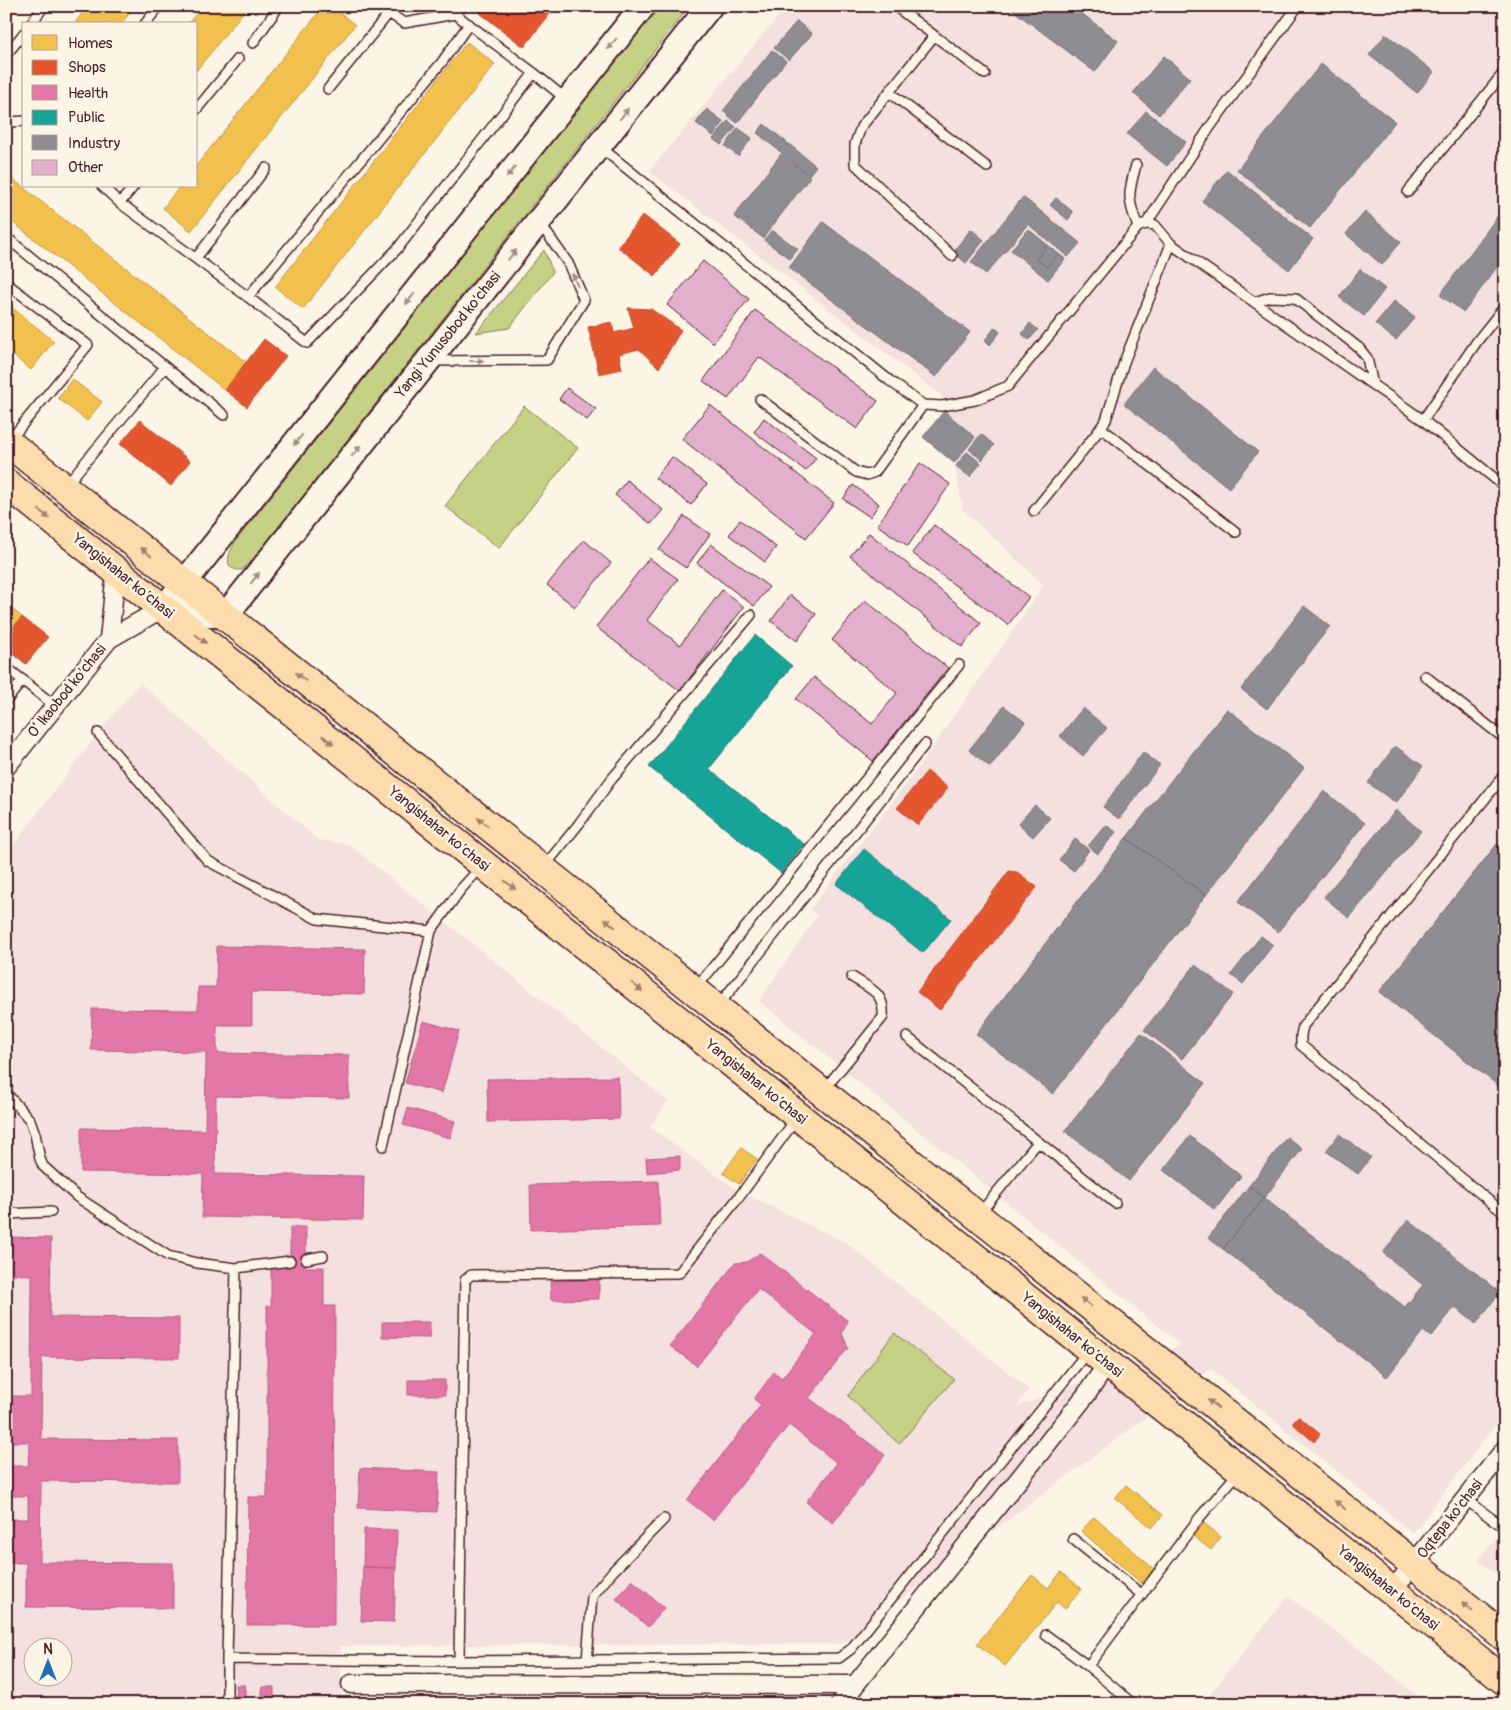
<svg xmlns="http://www.w3.org/2000/svg" width="1511" height="1710" font-family="Pangolin,sans-serif">
	<style>
		.built { fill: #f4e0de; fill-rule: evenodd }
		.green { fill: #c5d184; stroke: #887858 }
		.homes { fill: #f2c14e; stroke: #c09044 }
		.shops { fill: #e4572e; stroke: #b6462d }
		.health { fill: #e377a8; stroke: #b55d82 }
		.public { fill: #17a398; stroke: #267b77 }
		.industry { fill: #8d8d92; stroke: #796c73 }
		.building { fill: #e2afcc; stroke: #4a1f2b }
		.lines { fill: none; stroke-linecap: round; stroke-linejoin: round }
		.service-casing { stroke: #4a1f2b; stroke-width: 12 }
		.minor-casing { stroke: #4a1f2b; stroke-width: 21 }
		.secondary-casing { stroke: #4a1f2b; stroke-width: 28 }
		.primary-casing { stroke: #4a1f2b; stroke-width: 31 }
		.service { stroke: #fcf5e5; stroke-width: 9 }
		.minor { stroke: #fcf5e5; stroke-width: 18 }
		.secondary { stroke: #fcf5e5; stroke-width: 24 }
		.primary { stroke: #fcdcac; stroke-width: 28 }
		.oneway { fill: #a38a88 }
		.oneway2 { fill: #a37e6c }
		.labels { text-anchor: middle; dominant-baseline: central; stroke-width: 5; stroke-linejoin: round; paint-order: stroke }
		.street-label { font-size: 15px; fill: #4a1f2b; stroke: #fcf5e5 }
	</style>
	<rect width="100%" height="100%" fill="#fcf5e5"/>
	<filter id="ink" filterUnits="userSpaceOnUse"><feTurbulence type="fractalNoise" baseFrequency=".02" numOctaves="2"/><feDisplacementMap in="SourceGraphic" scale="10" xChannelSelector="R" yChannelSelector="G"/><feConvolveMatrix kernelMatrix="1 2 1 2 8 2 1 2 1" color-interpolation-filters="sRGB"/></filter>
	<g filter="url(#ink)">
		<!-- built -->
		<path class="built" d="M787,6h718v1406l-92,121 -202,-164 -370,275 -500,2v58h-335v-849l92,-122 42,-50 178,157 30,4 320,257 -18,26 87,63 111,54 181,145 -13,18 165,-62 -422,-344 58,-85 -7,-7 106,-138 128,-186 -81,-75 -21,-114 -293,-225zM32,1648h30v30h-30z
			M1505,1527v54l-27,-21z
			M1288,1596l92,69 48,39h-226z"/>
		<!-- green -->
		<path class="green" d="M659,6h25v7l-429,544 -13,13c-21,1 -13,-17 -7,-28z
			M544,250l9,22 -44,56 -33,5z
			M524,406l54,42 -79,100 -54,-42z
			M894,1333l60,46 -55,65 -51,-48z"/>
		<!-- homes -->
		<path class="homes" d="M6,6h12l-12,14z
			M88,6h47l-14,18h-47z
			M202,6h46l-52,65v-47h-8z
			M324,6h8l23,19 -164,206 -28,-23 17,-22h16v-20z
			M467,42l28,22 -192,245 -28,-22z
			M6,174l240,188 -21,28 -219,-173z
			M6,303l48,38 -23,29 -25,-20z
			M72,379l30,23 -15,19 -29,-23z
			M6,604l16,13 -16,19z
			M741,1148l16,11 -18,25 -16,-11z
			M1126,1485l37,30 -11,13 -37,-30z
			M1094,1517l60,52 -13,14 -60,-52z
			M1204,1523l17,14 -10,13 -18,-14z
			M1061,1572l21,17 -17,20 -8,-7 -52,64 -28,-22 55,-69 16,13z
			M555,1699h36v5h-36z
			M451,1700h37v4h-37z
			M603,1700h37v4h-37z
			M657,1700h36v4h-36z
			M707,1700h37v4h-37z
			M766,1700h37v4h-37z
			M391,1701h37v3h-37z
			M502,1701h36v3h-36z"/>
		<!-- shops -->
		<path class="shops" d="M479,6h77l-32,41 -48,-37z
			M643,215l37,29 -25,32 -37,-29z
			M628,308l23,1 30,21 -22,38 -20,-19 -20,5 3,15 -23,5 -11,-47 24,-5 2,11 20,-5z
			M264,339l22,17 -39,51 -22,-17z
			M140,420l50,41 -19,25 -51,-42z
			M22,617l26,20 -22,27 -20,-16v-12z
			M927,771l21,17 -30,37 -21,-17z
			M1009,871l8,1 20,15 -97,123 -23,-18z
			M1298,1416l22,18 -6,8 -22,-19z"/>
		<!-- health -->
		<path class="health" d="M217,946l148,3 -1,45 -112,-2v33h-35v28l132,2v43l-133,-2 -1,78 149,2 -1,44 -161,-3 1,-43 -122,-2v-44l124,2 1,-78 -115,-2 1,-41 106,1v-23h18z
			M423,1021l36,10 -17,62 -37,-10z
			M618,1077l1,42 -131,3 -1,-43z
			M408,1108l47,13 -5,17 -47,-13z
			M680,1156v14l-33,3 -1,-15z
			M658,1181l2,45 -129,4 -1,-45z
			M290,1227h16v40h18v39h11l-1,319h-87l1,-128h19v-191h4v-39h19z
			M6,1237l45,1 -1,79 129,1v40l-137,-1 -1,82 137,1v42l-137,-1 -1,81 133,1v45l-147,-1v-44h-20v-44h22v-23h-22v-30h22l1,-24h-23v-46h25l1,-121 -26,-1z
			M760,1253l88,68 -6,12 6,15 -39,50 76,57 -52,68 -27,-21 31,-39 -48,-38 -76,95 -26,-20 74,-95 -7,-6 20,-27 8,6 34,-44 -58,-45 -61,77 -27,-20 65,-83 12,-1z
			M599,1280v19l-48,1 -1,-19z
			M382,1322h48v16l-48,-1z
			M408,1380h37v15h-37z
			M360,1468l79,4 -2,40 -79,-4z
			M364,1529l33,1 -1,38 -33,-1z
			M363,1567l33,1 -2,54 -33,-1z
			M632,1580l32,28 -16,19 -32,-28z
			M236,1685h9v19h-9z
			M262,1687h12v17h-12z
			M30,1698l52,2v4h-52z"/>
		<!-- public -->
		<path class="public" d="M755,635l37,31 -83,103 95,75 -23,29 -132,-106z
			M864,849l87,70 -28,34 -87,-69z"/>
		<!-- industry -->
		<path class="industry" d="M1012,6h60l46,35 -23,31 -85,-64z
			M797,21l15,13 -23,26 -15,-12z
			M1386,34l48,38 -17,21 -48,-38z
			M772,50l14,11 -49,62 -14,-12z
			M1164,56l26,22 -31,37 -26,-22z
			M1321,64l74,58 -85,106 -73,-58z
			M707,109l17,13 -11,14 -17,-13z
			M1146,111l40,31 -19,24 -40,-32z
			M728,121l8,6 -15,18 -8,-6z
			M764,124l52,42 -7,9 -52,-42z
			M738,128l14,10 -14,18 -13,-10z
			M781,154l29,23 -47,61 -29,-22z
			M1227,170l86,69 -24,31 -87,-69z
			M1023,197l57,46 -12,14 -40,-33 -42,50 -15,-12z
			M1056,198l17,14 -5,8 -18,-15z
			M1505,206v50l-41,56 -24,-17z
			M1365,212l36,30 -19,23 -36,-31z
			M823,222l147,110 -34,45 -147,-109z
			M971,229l13,11 -18,23 -13,-11z
			M1028,229l37,30 -17,21 -37,-30z
			M772,230l26,19 -8,10 -26,-19z
			M1047,245l11,9 -11,13 -11,-8z
			M1360,269l25,20 -21,27 -25,-19z
			M1394,301l21,16 -19,23 -21,-16z
			M1030,323l8,7 -9,10 -7,-6z
			M995,327l5,5 -10,13 -5,-5z
			M1153,367l105,85 -29,36 -105,-84z
			M944,411l31,26 -21,26 -31,-26z
			M981,434l13,11 -12,15 -13,-11z
			M967,452l14,11 -11,14 -14,-11z
			M1304,606l26,20 -63,83 -26,-20z
			M1004,706l21,16 -35,45 -21,-17z
			M1083,708l24,20 -24,28 -23,-20z
			M1227,709l77,59 -98,127 -80,-57z
			M1395,746l28,20 -27,37 -28,-20z
			M1143,752l17,13 -41,54 -16,-12z
			M1324,791l41,32 -87,109 -40,-30z
			M1035,805l15,13 -17,19 -15,-13z
			M1396,810l25,21 -72,87 -25,-21z
			M1106,825l10,7 -18,22 -10,-8z
			M1126,838l80,57 -153,199 -77,-60z
			M1075,839l14,11 -15,21 -15,-11z
			M1497,844l8,6v241l-126,-99z
			M1261,936l12,9 -30,39 -12,-9z
			M1195,965l38,29 -51,65 -38,-29z
			M1141,1033l64,50 -76,98 -64,-50z
			M1339,1134l32,23 -13,17 -32,-23z
			M1190,1136l51,40 -26,34 -52,-40z
			M1287,1137l15,12 -38,49 -15,-12z
			M1249,1186l15,12 -41,51 -15,-11z
			M1264,1198l141,109 18,-22 -40,-32 25,-33 92,72 -24,32 -21,-17 -24,30 -8,-6 -36,46 -164,-128z"/>
		<!-- building -->
		<path class="building" d="M703,261l46,38 -36,44 -46,-38z
			M755,310l123,91 -21,28 -98,-72 -31,42 -25,-18z
			M567,388l29,21 -9,11 -28,-21z
			M710,405l124,98 -28,35 -124,-99z
			M764,418l52,40 -10,13 -52,-39z
			M672,457l35,27 -16,21 -36,-27z
			M920,463l30,21 -42,62 -31,-21z
			M627,480l36,30 -12,14 -36,-29z
			M853,485l26,19 -9,13 -27,-18z
			M684,516l26,18 -24,34 -27,-18z
			M740,520l36,27 -11,15 -36,-27z
			M934,525l95,72 -21,28 -96,-72z
			M869,533l112,90 -19,24 -112,-91z
			M584,540l27,23 -36,44 -28,-22z
			M711,544l58,43 -15,19 -57,-43z
			M649,558l29,21 -31,41 33,25 42,-55 22,17 -64,84 -84,-64z
			M790,595l26,19 -19,27 -26,-20z
			M865,600l83,68 -75,93 -77,-62 18,-22 58,47 25,-31 -65,-53z"/>
		<g class="lines">
			<!-- service casing -->
			<g class="service-casing">
				<path id="service" d="M378,6l26,17 51,-9 79,59 33,27
					M895,6l90,68
					M455,14l7,-8
					M31,24l13,-18
					M145,24l14,-18
					M934,36l-73,91 -6,17v20l97,92
					M253,43l26,-37
					M6,55l18,-22
					M328,89l61,-76
					M889,92l98,75
					M196,110l42,-51
					M6,125l5,-3 13,-1
					M599,146l291,235 33,24 19,1 33,-6 33,-14 130,-159 8,-3 9,1 16,19 252,176 82,67
					M1136,165c-8,28 -9,34 2,62
					M102,186l18,17 128,94 59,46 91,-95 136,-175
					M1408,192l97,-121
					M120,203l14,-17
					M1146,224l64,-97 88,-121
					M6,237l218,178
					M196,258l70,-90
					M6,283l82,62 -79,96
					M248,297l194,-235 27,-38
					M1255,302l15,-5 25,1 64,50 8,10 6,27
					M433,361l114,-1 37,-60 -16,-37 -29,-41
					M760,399l96,73 11,3 8,-3 48,-67
					M1423,420l55,-80 27,-34
					M1101,428l135,104
					M66,485l99,-118
					M1034,511l63,-78 9,-13 18,-58 47,-118
					M6,667l49,39
					M1425,676l80,63
					M6,701l17,-21
					M98,733l110,128 109,58 114,12
					M1505,774l-202,252 -2,9v10l204,169
					M544,867l34,-42 33,-45 140,-165
					M696,988l263,-323
					M718,1006l207,-262
					M907,1037l208,166
					M824,1090l59,-73c2,-25 -13,-28 -31,-40
					M6,1093l24,27 5,14 5,25 3,7 34,31 91,59 29,7 39,5 54,-7
					M383,1146l48,-215 30,-42 21,-23
					M980,1213l58,-71
					M6,1214l45,-2
					M306,1259l17,-3
					M236,1268l-9,391 232,2 380,-3 12,-9 237,-298
					M1466,1500l39,28
					M1073,1539l68,55
					M1046,1635l42,31 112,-149 39,-45
					M587,1660l5,-64 21,-25 51,-52
					M459,1661l6,-381 6,-5 208,-2 63,-80 54,-74
					M1088,1666l45,38
					M227,1704v-45"/>
			</g>
			<!-- minor casing -->
			<g class="minor-casing">
				<path id="minor" d="M109,639l7,-68
					M6,767l103,-128 54,-31
					M1392,1591l113,-142
					M351,1684l504,1 231,-290 22,-32
					M840,1704l15,-19"/>
			</g>
			<!-- secondary casing -->
			<g class="secondary-casing">
				<path id="secondary" d="M172,598l471,-592
					M163,608l62,8 485,-610"/>
			</g>
			<!-- primary casing -->
			<g class="primary-casing">
				<path id="primary" d="M6,441l1499,1196
					M6,483l1499,1198"/>
			</g>
			<!-- service -->
			<use href="#service" class="service"/>
			<!-- minor -->
			<use href="#minor" class="minor"/>
			<!-- secondary -->
			<use href="#secondary" class="secondary"/>
			<!-- primary -->
			<use href="#primary" class="primary"/>
		</g>
		<!-- one-way arrows -->
		<defs><path id="oneway-solid" d="M-6-.8H1V-3.2L6.5 0L1 3.2V.8H-6Z" transform="scale(1.25)"/></defs>
		<g class="oneway">
			<use href="#oneway-solid" transform="translate(612 44) rotate(129)"/>
			<use href="#oneway-solid" transform="translate(624 114) rotate(-52)"/>
			<use href="#oneway-solid" transform="translate(511 172) rotate(129)"/>
			<use href="#oneway-solid" transform="translate(512 255) rotate(-51)"/>
			<use href="#oneway-solid" transform="translate(575 280) rotate(-113)"/>
			<use href="#oneway-solid" transform="translate(410 299) rotate(129)"/>
			<use href="#oneway-solid" transform="translate(477 361)"/>
			<use href="#oneway-solid" transform="translate(298 440) rotate(129)"/>
			<use href="#oneway-solid" transform="translate(356 451) rotate(-51)"/>
			<use href="#oneway-solid" transform="translate(255 578) rotate(-52)"/>
		</g>
		<g class="oneway2">
			<use href="#oneway-solid" transform="translate(44 514) rotate(39)"/>
			<use href="#oneway-solid" transform="translate(146 552) rotate(-141)"/>
			<use href="#oneway-solid" transform="translate(201 639) rotate(39)"/>
			<use href="#oneway-solid" transform="translate(301 677) rotate(-141)"/>
			<use href="#oneway-solid" transform="translate(328 740) rotate(39)"/>
			<use href="#oneway-solid" transform="translate(483 822) rotate(-141)"/>
			<use href="#oneway-solid" transform="translate(510 885) rotate(38)"/>
			<use href="#oneway-solid" transform="translate(610 923) rotate(-141)"/>
			<use href="#oneway-solid" transform="translate(637 987) rotate(39)"/>
			<use href="#oneway-solid" transform="translate(1086 1302) rotate(-141)"/>
			<use href="#oneway-solid" transform="translate(1213 1404) rotate(-141)"/>
			<use href="#oneway-solid" transform="translate(1340 1505) rotate(-141)"/>
			<use href="#oneway-solid" transform="translate(1467 1607) rotate(-141)"/>
		</g>
	</g>
	<g class="labels">
		<!-- street labels -->
		<g class="street-label">
			<text transform="translate(448 335) rotate(-51)">Yangi Yunusobod ko'chasi</text>
			<text transform="translate(123 576) rotate(39)">Yangishahar ko‘chasi</text>
			<text transform="translate(67 691) rotate(-51)">Oʻlkaobod ko'chasi</text>
			<text transform="translate(439 829) rotate(39)">Yangishahar ko‘chasi</text>
			<text transform="translate(756 1082) rotate(39)">Yangishahar ko‘chasi</text>
			<text transform="translate(1072 1335) rotate(39)">Yangishahar ko‘chasi</text>
			<text transform="translate(1450 1519) rotate(-52)">Oqtepa ko'chasi</text>
			<text transform="translate(1388 1588) rotate(39)">Yangishahar ko‘chasi</text>
		</g>
	</g>
	<!-- margin -->
	<rect width="1511" height="1710" fill="none" stroke="#fcf5e5" stroke-width="25"/>
	<rect x="12" y="12" width="1486" height="1685" fill="none" stroke="#4a1f2b" stroke-width="2" filter="url(#ink)"/>
	<!-- legend -->
	<rect x="22" y="22" width="175" height="165" fill="#fcf5e5" stroke="#b59f9b"/>
	<rect x="32" y="35" width="25" height="15" fill="#f2c14e" stroke="#b59f9b"/>
	<text x="68" y="48" font-size="15" fill="#4a1f2b">Homes</text>
	<rect x="32" y="60" width="25" height="15" fill="#e4572e" stroke="#b59f9b"/>
	<text x="68" y="72" font-size="15" fill="#4a1f2b">Shops</text>
	<rect x="32" y="85" width="25" height="15" fill="#e377a8" stroke="#b59f9b"/>
	<text x="68" y="98" font-size="15" fill="#4a1f2b">Health</text>
	<rect x="32" y="110" width="25" height="15" fill="#17a398" stroke="#b59f9b"/>
	<text x="68" y="122" font-size="15" fill="#4a1f2b">Public</text>
	<rect x="32" y="135" width="25" height="15" fill="#8d8d92" stroke="#b59f9b"/>
	<text x="68" y="148" font-size="15" fill="#4a1f2b">Industry</text>
	<rect x="32" y="160" width="25" height="15" fill="#e2afcc" stroke="#b59f9b"/>
	<text x="68" y="172" font-size="15" fill="#4a1f2b">Other</text>
	<!-- north arrow -->
	<g transform="translate(48 1662)"><circle r="24" fill="#fcf5e5" stroke="#b59f9b"/>
	<path d="M0-4L9 19L0 12L-9 19Z" fill="#1f6fb2"/>
	<text y="-8" font-size="14" font-weight="bold" text-anchor="middle" fill="#4a1f2b">N</text>
	</g>
</svg>
